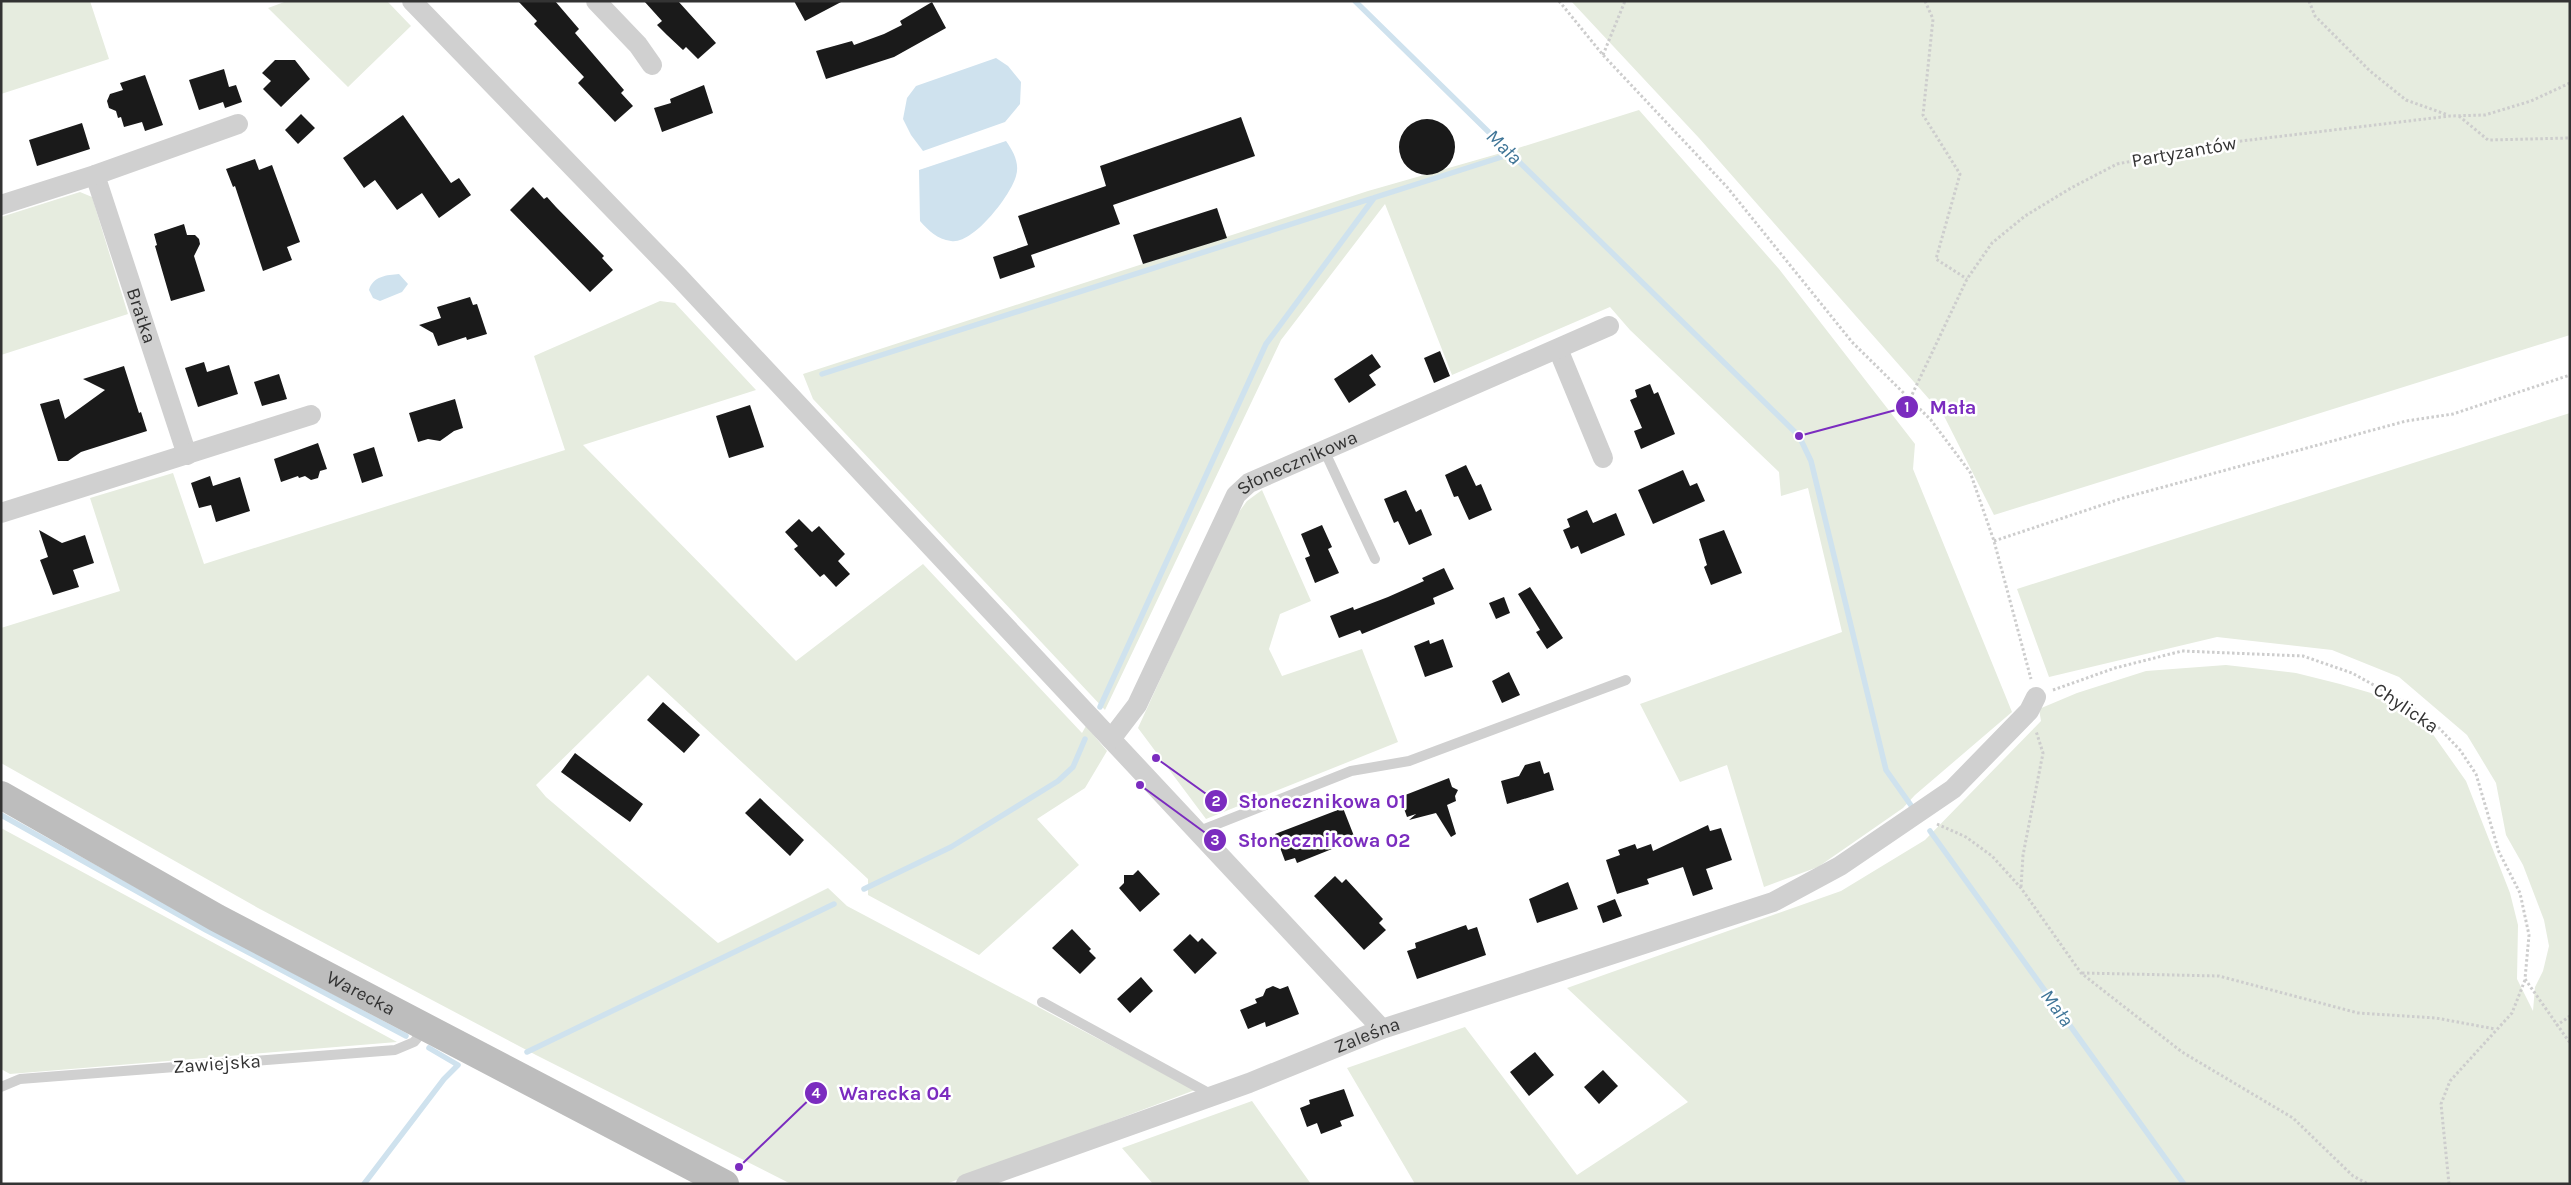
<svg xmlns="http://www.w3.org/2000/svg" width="2571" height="1185" font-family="Karla,sans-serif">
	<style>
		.green { fill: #e6ecdf }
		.water { fill: #cfe2ee }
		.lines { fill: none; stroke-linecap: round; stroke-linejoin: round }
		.stream { stroke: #cfe2ee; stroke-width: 5.5 }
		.building { fill: #1a1a1a }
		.path { stroke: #cdcdcd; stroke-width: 3; stroke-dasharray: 2.5 2.5; stroke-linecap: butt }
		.lane { stroke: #d0d0d0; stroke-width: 10 }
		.street { stroke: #d0d0d0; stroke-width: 20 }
		.secondary { stroke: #bdbdbd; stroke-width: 28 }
		.labels { text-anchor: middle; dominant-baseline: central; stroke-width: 5; stroke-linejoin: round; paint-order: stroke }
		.street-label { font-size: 19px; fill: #333; stroke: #fff }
		.water-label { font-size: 20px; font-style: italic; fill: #3f7597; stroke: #fff }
		.leader { fill: none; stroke: #7b2cbf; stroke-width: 2 }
		.callout-dot { fill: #7b2cbf; stroke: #fff; stroke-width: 2 }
		.mark-label { font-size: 15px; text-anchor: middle; font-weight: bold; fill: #fff }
		.callout-label { font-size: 20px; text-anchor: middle; font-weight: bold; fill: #7b2cbf; stroke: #fff; stroke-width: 5; stroke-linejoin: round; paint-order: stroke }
	</style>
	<rect width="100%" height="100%" fill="#fff"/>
	<!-- green -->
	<path class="green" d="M1,1h89l19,58 -108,35z
		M287,1h100l24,25 -63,61 -80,-79z
		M1571,1h999v334l-576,180 -50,-99 -245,-278z
		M1639,110l140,159 136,175 -2,25 99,243 -97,83 -12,13 -85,59 -54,20 -37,-122 -47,17 -40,-78 202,-72 -34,-144 -27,8 -2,-24 -149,-142 -20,-23 -158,68 -67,-171 -104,136 -176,370 -292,-311 -10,-25 565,-183 147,-42z
		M80,192l12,5 36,117 -127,41v-138z
		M660,301l15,2 81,87 -173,55 213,216 127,-97 159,169 4,-7 21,25 -22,37 -48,31 42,46 -100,90 -111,-60v-16l-220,-204 -112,110 10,12 172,146 110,-55 19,18 348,184 -249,94h-155l-255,-129 -278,-147 -257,-145v-135l119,-37 -30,-93 83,-25 31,91 361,-114 -31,-94z
		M2570,413v771h-1155l-68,-116 118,-41 112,148 111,-73 -121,-114 274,-97 84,-51 116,-119 -2,-12 38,-16 69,-22 80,-6 70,8 44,11 31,9 34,20 27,20 34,48 44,112 8,32 -1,54 16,32 2,-24 8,-16 6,-25 -5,-26 -21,-55 -17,-30 -10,-52 -29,-48 -68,-58 -67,-27 -115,-13 -168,40 -32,-88z
		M1262,490l49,111 -31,13 -11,35 13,27 80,-27 36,93 -192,77 -68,-91 95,-208 14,-19z
		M1,828l396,214 -387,32 -9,-5z
		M1252,1101l59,83h-158l-31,-36z"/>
	<!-- water -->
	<path class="water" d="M996,58l12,8 13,16 -1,22 -15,18 -82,29 -12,-16 -8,-16 4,-21 9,-12z
		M1006,141c7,10 14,22 10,35 -5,19 -43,69 -65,65 -14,-2 -22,-10 -31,-20l-1,-51z
		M399,274l9,10 -6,8 -22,9 -7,-3 -4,-8c4,-14 18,-15 30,-16z"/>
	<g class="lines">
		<!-- stream -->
		<path class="stream" d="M1355,1l444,435 12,25 75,309 29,41
			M822,374l689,-220
			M1100,707l166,-363 108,-146
			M1,815l205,115 200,106
			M1930,831l254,353
			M864,889l87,-42 107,-66 15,-14 12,-28
			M527,1052l307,-148
			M364,1184l80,-105 14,-14 -29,-17"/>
	</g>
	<!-- building -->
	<path class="building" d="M518,1h37l24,28 -4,4 49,57 -3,3 12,13 -18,16 -37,-39 6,-6 -50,-53 3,-3z
		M644,1h34l38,42 -18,16 -12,-12 -3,3 -16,-15 -10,-10 5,-4z
		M794,1h49l-38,20z
		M932,2l14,26 -52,29 -68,22 -10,-28 36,-10 2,4 30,-11 18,-9 -2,-4z
		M275,60h20l15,19 -29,28 -18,-18 8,-8 -9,-8z
		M224,69l5,18 7,-2 6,17 -17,6 -2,-6 -24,8 -10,-30z
		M145,75l18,50 -18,6 -3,-9 -18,5 -3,-10 -3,1 -2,-7 -7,-3 -2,-7 3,-7 13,-4 -3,-7z
		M704,85l9,28 -51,19 -8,-24 17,-5 -1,-4z
		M301,114l14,14 -17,16 -13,-14z
		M403,115l48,68 8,-5 12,17 -32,23 -17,-25 -25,17 -22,-30 -11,8 -21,-30z
		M1241,117l14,39 -142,49 7,19 -89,31 4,12 -35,12 -7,-22 35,-12 -10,-29 88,-30 -6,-20z
		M1399 147a28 28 0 1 1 56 0a28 28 0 1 1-56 0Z
		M82,123l8,26 -53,17 -8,-26z
		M255,159l4,11 13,-5 28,77 -13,5 5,13 -29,11 -28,-85 -2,1 -7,-18z
		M533,187l11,12 3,-2 9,10 48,49 -2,2 11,12 -23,22 -80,-82z
		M1217,208l10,30 -84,26 -10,-29z
		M184,224l3,11h8l4,4 1,5 -6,12 11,35 -34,10 -16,-55 2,-1 -3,-11z
		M470,297l3,8 4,-1 10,30 -20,6 -1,-3 -28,9 -5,-13 -14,-8 22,-7 -4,-11z
		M1440,351l10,25 -16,7 -10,-25z
		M1372,354l9,13 -12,8 7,10 -27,18 -15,-24z
		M204,362l3,10 22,-7 9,29 -40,13 -13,-39z
		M124,366l15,47 2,-1 6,19 -66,21 -13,9h-10l-18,-57 19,-5 6,20 40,-29 -22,-11z
		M279,374l8,25 -25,7 -8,-24z
		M1650,384l4,10 4,-2 17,42 -34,15 -7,-18 8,-3 -12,-28 7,-3 -2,-7z
		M455,399l8,29 -9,3 -14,10 -12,-2 -10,3 -9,-29z
		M750,405l14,42 -35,11 -13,-42z
		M318,443l9,26 -7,2 -2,7 -7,2 -6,-4 -6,2 -1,-2 -17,6 -7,-23z
		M374,447l9,29 -21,7 -9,-29z
		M1466,465l10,21 5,-2 11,26 -23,10 -11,-24 -4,1 -9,-22z
		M1683,470l7,16 7,-3 8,18 -52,23 -15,-34z
		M210,476l3,10 27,-9 10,34 -34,11 -5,-17 -12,3 -8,-25z
		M1406,490l10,22 5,-3 11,26 -23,10 -11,-24 -4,2 -10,-24z
		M1587,510l6,13 23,-10 9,22 -44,19 -3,-8 -7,3 -8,-19 7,-3 -3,-8z
		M799,519l13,13 7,-6 26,28 -7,7 12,13 -14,13 -12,-13 -4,3 -26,-28 4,-3 -13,-14z
		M1322,525l10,22 -4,2 11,24 -24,10 -10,-25 5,-2 -9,-22z
		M39,530l23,13 23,-8 9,28 -21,7 6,17 -26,8 -13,-35 8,-3z
		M1724,530l18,43 -31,12 -7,-18 3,-2 -8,-26z
		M1444,568l10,21 -21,9 2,6 -73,30 -2,-4 -21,8 -9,-22 23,-9 1,3 34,-13 36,-16 -2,-3z
		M1530,587l33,51 -16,11 -11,-17 4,-2 -22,-36z
		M1504,597l6,16 -14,6 -7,-16z
		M1443,639l10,28 -28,10 -11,-31 15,-6 1,4z
		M1509,672l11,23 -18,8 -10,-22z
		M663,702l37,33 -16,18 -37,-33z
		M575,753l68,51 -13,18 -69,-50z
		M1540,761l4,13 5,-2 5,18 -47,14 -6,-23 18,-5 6,-11z
		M1449,778l3,9 6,3 -3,6 1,5 -9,4 9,29 -5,3 -15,-24 -27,7 7,-6 -9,3 -7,-20z
		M760,798l44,42 -14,16 -45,-43z
		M1343,808l11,28 -9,3 2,4 -50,20 -2,-5 -10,3 -10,-27z
		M1708,825l2,6 11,-3 11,32 -26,9 7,20 -20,7 -10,-29 -36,12 2,5 -32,10 -11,-34 14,-5 -2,-5 17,-6 2,5 14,-5 2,7z
		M1138,870l22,24 -20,18 -21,-24 5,-5v-8h9z
		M1335,876l7,7 4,-4 37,40 -4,4 7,7 -22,20 -50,-54z
		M1568,882l10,27 -41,14 -8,-24z
		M1615,899l7,17 -19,7 -6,-17z
		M1466,925l2,5 9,-3 9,28 -69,24 -10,-28 9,-3 -1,-5z
		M1072,929l19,20 -2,2 7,7 -16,16 -28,-26z
		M1190,934l8,8 4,-4 15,15 -22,21 -22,-24z
		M1141,977l12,14 -23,22 -13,-14z
		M1273,986l7,3 8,-3 11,28 -33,13 -1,-5 -17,7 -8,-19 17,-7 -2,-4 8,-3 3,-7z
		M1535,1052l19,23 -25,21 -19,-24z
		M1603,1070l15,16 -19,18 -15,-17z
		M1344,1089l10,27 -14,5 2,5 -21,8 -4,-11 -10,4 -7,-19 10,-4 -1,-4z"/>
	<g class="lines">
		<!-- path -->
		<path class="path" d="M1559,1l44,54 124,132 125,155 79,78 39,52 24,69 37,138
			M1925,1l8,18 -10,96 37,59 -24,85 31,20
			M2309,1l6,15 55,55 36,29 42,15
			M1603,55l22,-54
			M2459,116l29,24 82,-2
			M1910,399l57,-120 25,-36 33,-27 46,-28 46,-24 116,-22 217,-26 35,-1 46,-14 39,-18
			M1994,541l129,-43 283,-77 47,-7 117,-39
			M2053,690l62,-22 67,-17 121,5 49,17 56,31 31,24 21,22 16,24 23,78 21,41 9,42 -4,44 45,64
			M1937,824l29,13 26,19 29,32 60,85 101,79 111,66 60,58 15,8
			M2021,887l2,-32 20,-102 -7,-22
			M2082,973l137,3 139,37 78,5 59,11
			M2556,1026l14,-10
			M2449,1184l-8,-80 9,-23 62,-68 13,-33"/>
		<!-- lane -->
		<path class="lane" d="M1324,450l51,109
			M1197,832l154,-61 58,-10 217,-81
			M1042,1002l170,93
			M1,1087l19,-8 375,-29 19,-8 11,-13"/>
		<!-- street -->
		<g class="street">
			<path d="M412,1l265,274 705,754"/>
			<path d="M596,1l42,44 14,20"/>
			<path id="s1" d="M95,175l92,280"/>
			<path d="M1,205l94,-30 143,-51"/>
			<path d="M1558,349l45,109"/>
			<path d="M1,513l310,-98"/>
			<path id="s2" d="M1111,739l26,-34 99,-210 13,-12 360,-157"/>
			<path id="s3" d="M966,1184l283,-101 133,-54 391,-127 67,-36 113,-77 76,-78 7,-14"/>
		</g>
		<!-- secondary -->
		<path class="secondary" id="s4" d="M1,795l216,123 508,266"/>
	</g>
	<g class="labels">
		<!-- street labels -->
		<g class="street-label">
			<text transform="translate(2184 152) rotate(-10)">Partyzantów</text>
			<text stroke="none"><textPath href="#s1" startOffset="148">Bratka</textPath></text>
			<text stroke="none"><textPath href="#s2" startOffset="345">Słonecznikowa</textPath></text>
			<text transform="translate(2406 708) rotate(34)">Chylicka</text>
			<text stroke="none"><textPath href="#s4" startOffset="411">Warecka</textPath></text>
			<text stroke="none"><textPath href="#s3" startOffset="428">Zaleśna</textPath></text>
			<text transform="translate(217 1064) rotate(-4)">Zawiejska</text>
		</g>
		<!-- water labels -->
		<g class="water-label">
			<text transform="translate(1504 147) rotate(44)">Mała</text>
			<text transform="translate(2057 1008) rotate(54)">Mała</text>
		</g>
	</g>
	<!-- callouts -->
	<path class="leader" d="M1799 436L1907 407M1156 758L1216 801M1140 785L1215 840M739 1167L816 1093"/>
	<g class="callout-dot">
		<circle cx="1799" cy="436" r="5"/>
		<circle cx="1156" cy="758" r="5"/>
		<circle cx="1140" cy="785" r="5"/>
		<circle cx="739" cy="1167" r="5"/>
		<circle cx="1907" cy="407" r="12"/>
		<circle cx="1216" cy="801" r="12"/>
		<circle cx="1215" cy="840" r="12"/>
		<circle cx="816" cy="1093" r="12"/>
	</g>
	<g class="mark-label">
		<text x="1907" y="412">1</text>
		<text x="1216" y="806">2</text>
		<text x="1215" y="845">3</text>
		<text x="816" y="1098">4</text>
	</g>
	<g class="callout-label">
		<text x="1953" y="414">Mała</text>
		<text x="1322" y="808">Słonecznikowa 01</text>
		<text x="1324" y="847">Słonecznikowa 02</text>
		<text x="895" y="1100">Warecka 04</text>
	</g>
	<!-- border -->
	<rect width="2571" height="1185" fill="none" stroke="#333333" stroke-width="5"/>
</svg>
